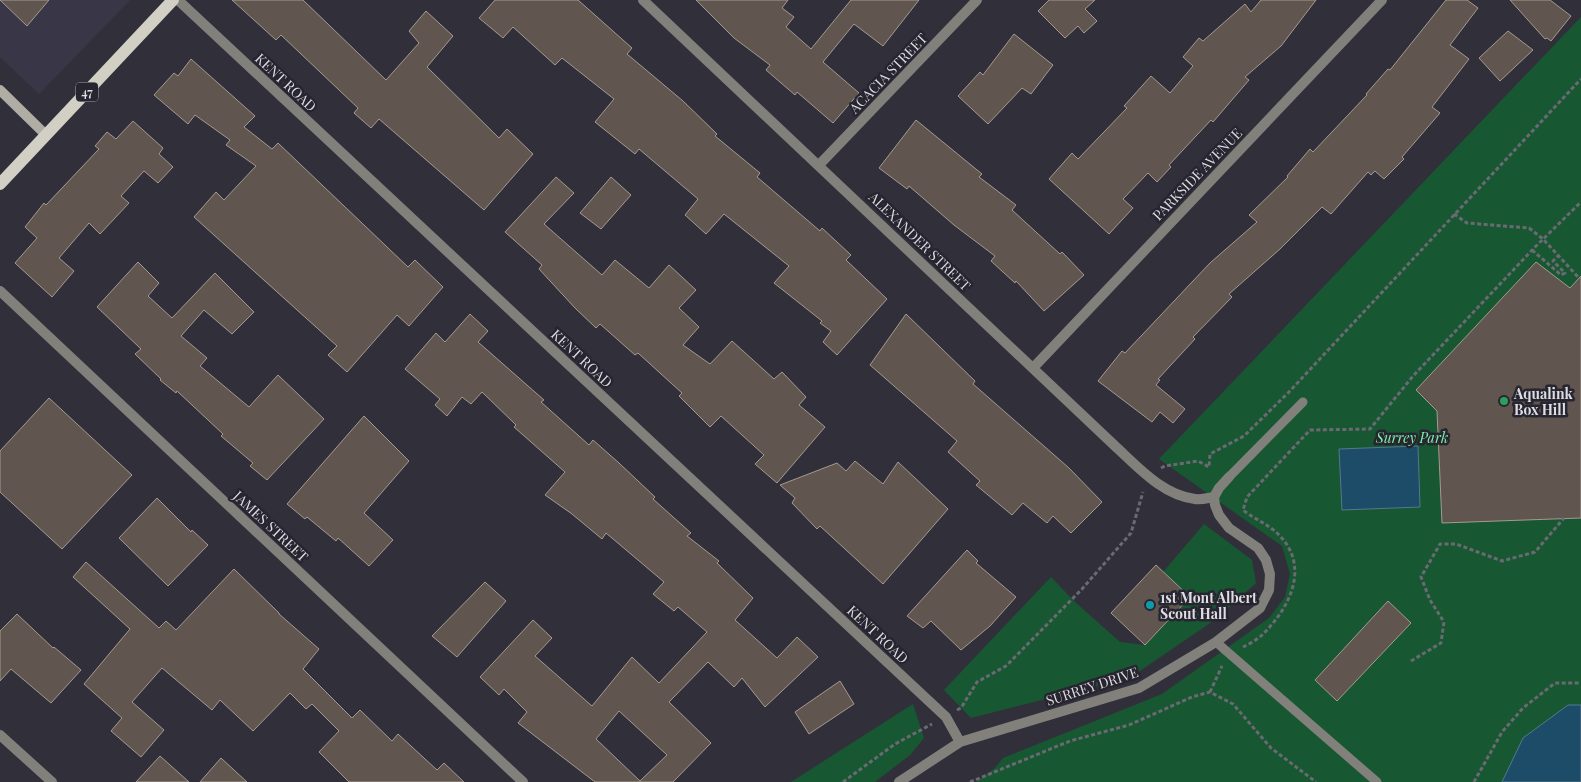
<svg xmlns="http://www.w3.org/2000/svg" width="1581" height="782" font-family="'Playfair Display',serif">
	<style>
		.built { fill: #393747 }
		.green { fill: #175833 }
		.water { fill: #1c4c68; stroke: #56788d }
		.building { fill: #60564f; stroke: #a59a91; fill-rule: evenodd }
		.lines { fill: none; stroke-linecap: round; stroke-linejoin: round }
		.path { stroke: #6b6a73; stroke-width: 3; stroke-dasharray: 4 2.5; stroke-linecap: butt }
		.lane { stroke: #82807b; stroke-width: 9 }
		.street { stroke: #82807b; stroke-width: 10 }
		.secondary { stroke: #afada4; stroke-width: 10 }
		.primary { stroke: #d2cfc4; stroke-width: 12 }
		.leisure-dot { fill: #2e9e5b; stroke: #272630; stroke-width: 2 }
		.culture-dot { fill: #0f9aa8; stroke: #272630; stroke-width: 2 }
		.labels { text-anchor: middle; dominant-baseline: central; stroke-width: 5; stroke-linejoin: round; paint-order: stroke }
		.shield { fill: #272630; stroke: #a7a6ad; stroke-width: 1 }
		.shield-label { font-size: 12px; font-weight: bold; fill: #dedde3 }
		.street-label { font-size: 14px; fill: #dedde3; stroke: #272630 }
		.poi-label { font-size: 14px; font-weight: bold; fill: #dedde3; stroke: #272630; text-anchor: start }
		.park-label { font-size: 14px; font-style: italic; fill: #7ff1a9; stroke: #272630 }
	</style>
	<rect width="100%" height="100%" fill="#31303a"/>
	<!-- built -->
	<path class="built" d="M0,0h130l-91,94 -39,-37z"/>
	<!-- green -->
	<path class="green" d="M1581,17v765h-605l19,-14 8,-10 159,-64 107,-76 16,-21 5,-23 -8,-28 -123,-87z
		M1204,524l48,36 4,23 -40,36 -85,58 -160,41 -27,-28 107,-113 24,25 45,40 25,3 45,-48 -27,-25z
		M913,704l11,34 -14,17 -35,27h-84z"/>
	<!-- water -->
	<path class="water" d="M1418,446l2,61 -78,3 -3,-61z
		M1568,705h13v77h-79l21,-44z"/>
	<!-- building -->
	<path class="building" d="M0,0h49l-22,26z
		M232,0h71l83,80 33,-37 -10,-12 17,-20 27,25 -26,31 72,71 8,-9 26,25 -49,56 -105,-91 -8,9 -17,-15 4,-5 -77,-73 -5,5z
		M495,0h83l54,48 -5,6 56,47 34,33 -2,2 45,37 -3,4 63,54 2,-3 29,27 -5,5 41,39 -50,56 -14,-13 8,-11 -11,-8 2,-2 -48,-38 15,-17 -65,-52 -18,20 -21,-19 13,-16 -59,-50 -4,5 -40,-32 19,-23 -52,-41 -7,7 -42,-38 -10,11 -24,-20z
		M696,0h92l-6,8 12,9 -8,10 25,22 40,-49h68l-36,46 -29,-22 -31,38 36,31 -26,30 -36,-31 -2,3 -29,-25 4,-5 -36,-27z
		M1049,0h46l-10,9 12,12 -13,12 -6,-7 -13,12 -27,-27z
		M1261,0h55l-35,46 -36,31 4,3 -36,42 -2,-2 -42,45 2,2 -14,15 -9,-9 -25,26 10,9 -24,26 -60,-55 23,-26 6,6 49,-51 -3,-2 27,-30 19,17 23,-27 -10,-9 16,-19 4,3 42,-37 6,8z
		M1446,0h21l11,8 -28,37 19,14 -37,48 8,6 -38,44 2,2 -20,20 -9,-8 -4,4 -3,-3 -37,42 -9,-7 -42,42 -51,45 3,3 -39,40 2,2 -37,40 2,1 -4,5 29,24 -12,14 -13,-11 -8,10 -54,-41 24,-30 3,2 85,-90 47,-41 -8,-7 39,-38 -1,-1 23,-27 3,3 54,-57 -1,-1 22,-25 2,1z
		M1510,0h40l21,16 -20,25 -4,-3 -2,1z
		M1508,31l25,19 -33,31 -21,-23z
		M1014,34l39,31 -22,29 -9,-6 -34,36 -30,-28 22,-24 3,3z
		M191,59l64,57 -11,11 28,22 6,-6 130,124 7,-7 28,27 -34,39 -12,-11 -50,57 -19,-17 9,-9 -143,-129 22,-25 8,8 32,-34 -30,-21 4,-5 -35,-25 -7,9 -34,-29 20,-22 4,3z
		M916,120l66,54 -3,3 37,28 -4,5 48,44 2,-2 22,23 -40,36 -28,-30 -1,2 -24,-22 4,-5 -41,-31 -45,-39 -2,3 -28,-21z
		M133,121l30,27 -4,6 14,13 -15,16 -14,-12 -23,25 8,7 -29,31 -11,-11 -30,35 15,13 -22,26 -37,-34 22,-25 -12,-11 19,-24 2,2 53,-56 -4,-3 12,-14 9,7z
		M556,177l18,16 -30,31 58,51 13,-15 34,28 20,-23 27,25 -17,18 20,19 -16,18 27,19 22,-23 42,38 8,-7 24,25 -7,8 26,22 -48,56 -22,-19 9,-9 -43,-39 -11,11 -31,-31 3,-3 -44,-40 -3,2 -35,-31 -4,4 -21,-20 -36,-39 3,-4 -37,-33z
		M611,177l20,18 -30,34 -21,-16z
		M138,262l21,21 -11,13 24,22 43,-45 39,39 -22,22 -28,-24 -23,26 26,22 -7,8 49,41 29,-32 46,44 -57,61 -17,-14 3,-3 -32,-27 2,-2 -46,-43 -1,2 -16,-13 1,-1 -26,-25 6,-5 -44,-42z
		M1536,262l34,26 11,-12v242l-139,5 -5,-112 -21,-21z
		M470,314l18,17 -10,11 66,58 -3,2 48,43 4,-5 26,23 36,34 -2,2 38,34 -4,3 32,25 -2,2 36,35 -18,22 42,38 20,-21 21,20 -53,50 -23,-29 -8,9 -26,-25 -39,40 42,41 -38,39h-78l-77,-59 9,-11 -23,-23 -5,6 -19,-18 53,-57 19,18 -17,18 57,50 40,-49 27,26 48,-51 -29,-25 -4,4 -21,-17 11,-12 -58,-49 -4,6 -30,-25 -27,-19 20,-23 -51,-45 2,-2 -34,-33 -11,12 -9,-7 -15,19 -12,-11 5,-6 -35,-30 31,-36 9,9zM619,711l48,44 -27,26 -44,-42z
		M906,314l69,67 -2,3 96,84 33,34 -31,31 -18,-17 -6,7 -24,-20 -11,12 -36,-30 4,-4 -32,-29 9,-11 -87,-76z
		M49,398l83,77 -70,74 -62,-57v-41z
		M364,416l45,45 -45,52 29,27 -24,26 -31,-28 -2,3 -29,-24 -2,2 -18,-15z
		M855,461l28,23 15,-22 50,47 -65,75 -63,-58 -3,3 -25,-26 3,-5 -15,-13 57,-22 9,8z
		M157,498l34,34 1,-2 16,15 -40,41 -49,-48z
		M967,550l11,11 -2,2 40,34 -26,29 -29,24 -30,-29 -8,7 -16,-12z
		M86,562l73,66 7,-7 10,9 58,-61 45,44v1l40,35 -16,20 49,49 8,-8 32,31 6,-7 39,36 7,-7 20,19h-115l-30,-30 20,-21 -27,-27 -6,5 -16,-16 -37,38 -33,-31 -8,10 -50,-42 -30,34 32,28 -23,27 -30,-26 11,-13 -38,-34 46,-55 -57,-52z
		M1156,565l34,32 -45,48 -34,-32z
		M485,582l21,19 -49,56 -25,-21z
		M1388,601l23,22 -74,78 -22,-21z
		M17,614l36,34 1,-1 27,23 -30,33 -40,-34 -11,12v-50z
		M840,681l14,23 -45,30 -14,-22z
		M160,756l29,26h-53z
		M221,758l26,24h-47z"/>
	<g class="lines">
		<!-- path -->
		<path class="path" d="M1454,214l13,9 62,5 14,11 36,39
			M1532,250l29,25 4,-2 -12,-12 5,-5
			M1161,468l4,-2 33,-5 11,6 1,-13 34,-18 44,-43 293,-314
			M1243,647c6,-3 14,-7 19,-12 28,-27 49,-69 16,-101 -10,-10 -24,-15 -35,-24l4,-13 63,-67 60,-1 43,-53 122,-129 46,-45
			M1411,661l30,-18 3,-21 -14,-22 -9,-23 19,-33h16l46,17 33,-9 29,-34
			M1210,692l12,-26
			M957,710l4,-2 16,-26 29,-16 76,-77 49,-56 12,-41
			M843,782l52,-38 37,-20
			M970,782l100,-41 59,-16 63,-28 18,-5 23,12 38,44 45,34
			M1474,782l28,-50 21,-24 32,-25h26"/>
		<!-- lane -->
		<path class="lane" d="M1229,477l74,-75
			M1216,642l161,140"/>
		<!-- street -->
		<path class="street" d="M178,0l768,717 14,25
			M643,0l471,445c23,21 48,50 81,54 6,1 13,-1 19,-2
			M819,165l158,-165
			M0,291l523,491
			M1033,368l349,-368
			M0,735l52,47
			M899,782l61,-40 179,-54 77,-46 44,-34 9,-18 1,-16 -4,-14 -8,-12 -29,-20 -10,-13 -4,-10 -1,-8 5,-9 10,-11"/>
		<!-- secondary -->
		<path class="secondary" d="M0,90l46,45"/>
		<!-- primary -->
		<path class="primary" d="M0,184l173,-184"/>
	</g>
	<!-- markers -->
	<circle class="leisure-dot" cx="1504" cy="401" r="5"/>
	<circle class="culture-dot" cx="1150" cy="605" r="5"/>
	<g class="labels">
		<!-- shield labels -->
		<rect class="shield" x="76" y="82.5" width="22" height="19" rx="4"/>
		<g class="shield-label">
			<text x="87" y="92">47</text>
		</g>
		<!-- street labels -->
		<g class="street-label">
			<text transform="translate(888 73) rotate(-46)">ACACIA STREET</text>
			<text transform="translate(286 82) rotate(43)">KENT ROAD</text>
			<text transform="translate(1197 174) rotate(-46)">PARKSIDE AVENUE</text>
			<text transform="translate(920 241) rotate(44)">ALEXANDER STREET</text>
			<text transform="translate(582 358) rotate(43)">KENT ROAD</text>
			<text transform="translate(271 526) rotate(43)">JAMES STREET</text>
			<text transform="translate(878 634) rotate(43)">KENT ROAD</text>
			<text transform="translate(1092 686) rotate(-18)">SURREY DRIVE</text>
		</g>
		<!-- poi labels -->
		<g class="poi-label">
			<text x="1514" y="393">Aqualink<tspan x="1514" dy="16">Box Hill</tspan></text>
			<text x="1160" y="597">1st Mont Albert<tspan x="1160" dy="16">Scout Hall</tspan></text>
		</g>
		<!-- park labels -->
		<g class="park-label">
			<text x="1412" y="437">Surrey Park</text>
		</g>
	</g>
</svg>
